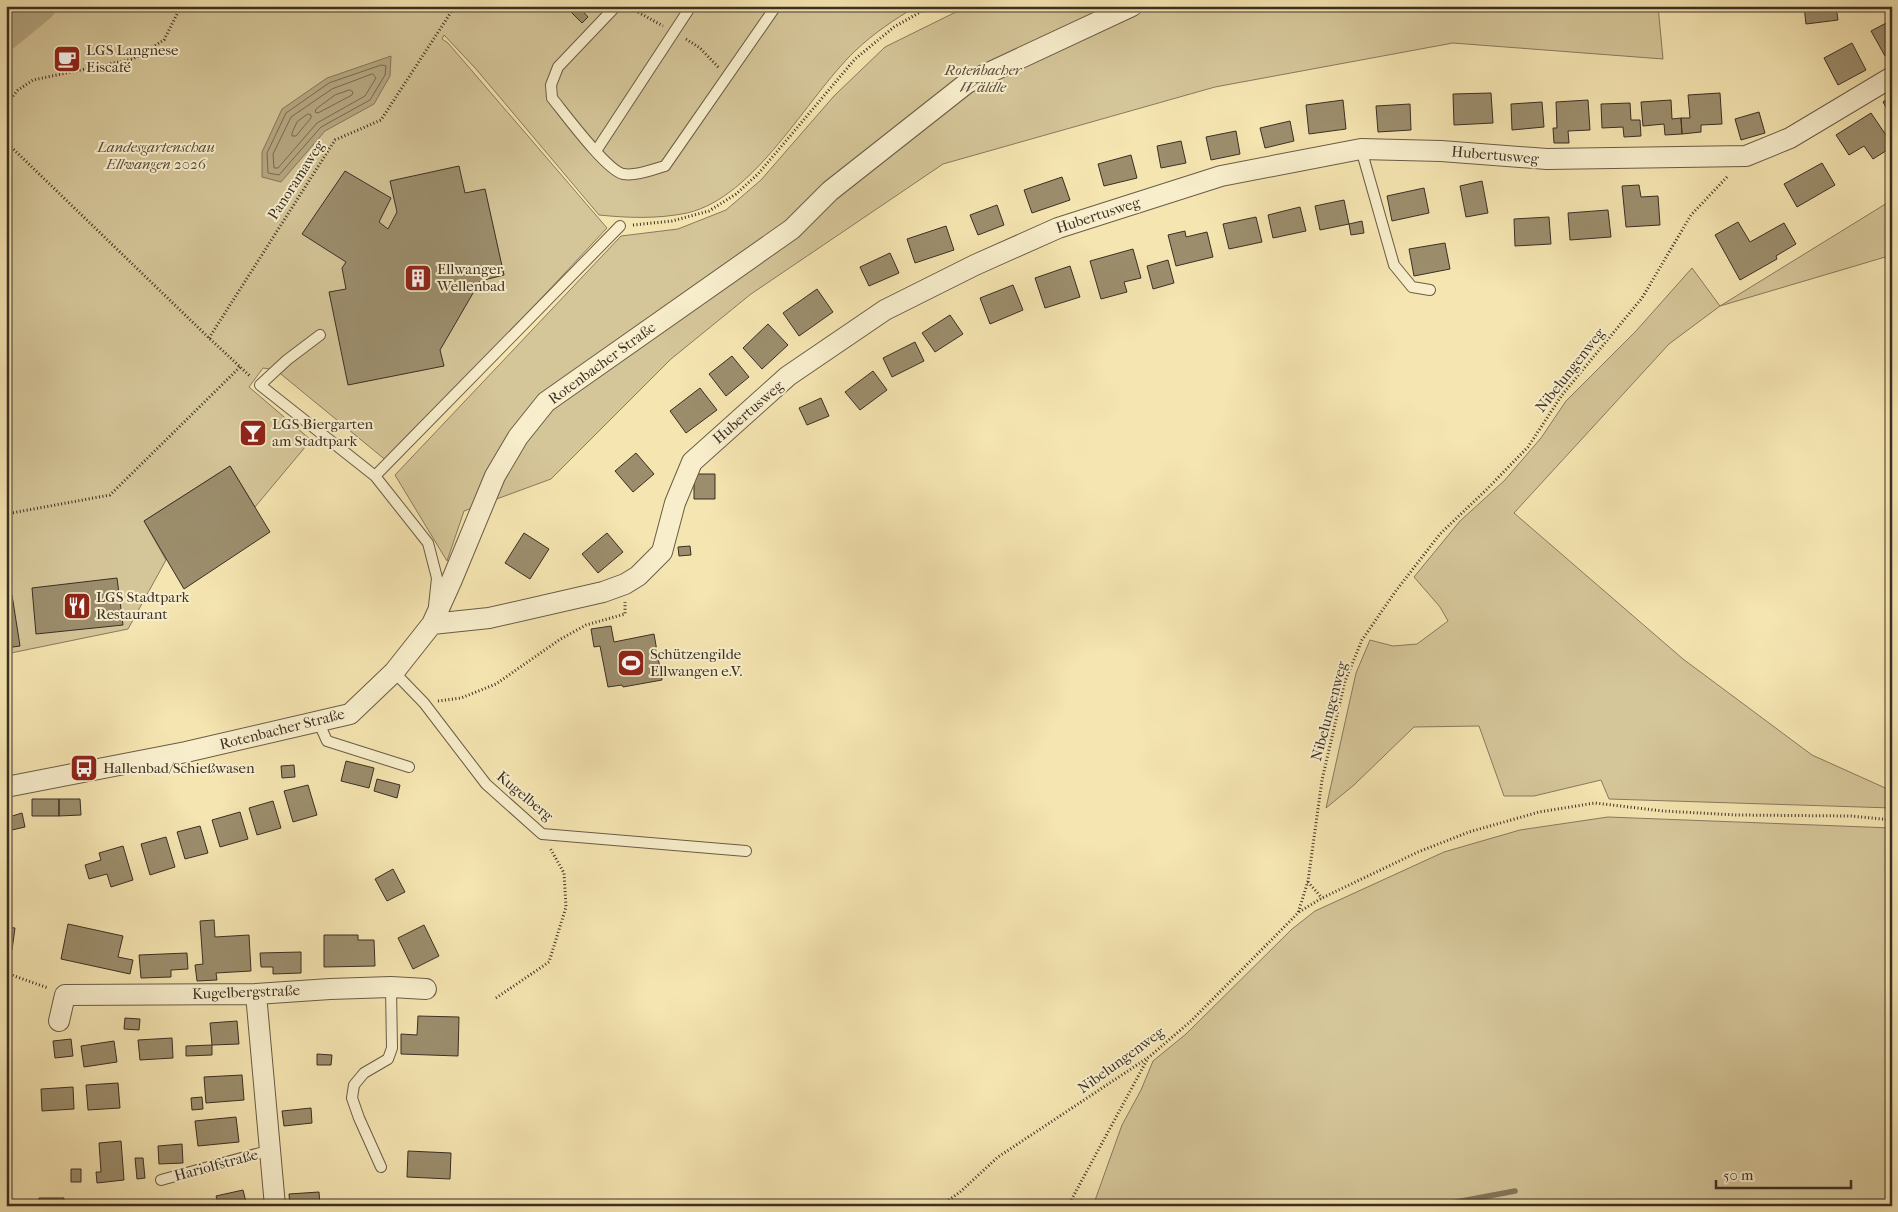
<svg xmlns="http://www.w3.org/2000/svg" width="1898" height="1212" font-family="'IM FELL French Canon',serif">
	<style>
		.green { fill: #d5c699; stroke: #887a5e }
		.water { fill: #b6a781; stroke: #85775c }
		.lines { fill: none; stroke-linecap: round; stroke-linejoin: round }
		.shore { stroke: #786b52; stroke-width: 1 }
		.stream { stroke: #85775c; stroke-width: 5.5 }
		.river { stroke: #b6a781; stroke-width: 32 }
		.building { fill: #9c8e6d; stroke: #3b2f24 }
		.lane-casing { stroke: #6a5c47; stroke-width: 12 }
		.street-casing { stroke: #6a5c47; stroke-width: 22 }
		.path { stroke: #3b2f24; stroke-width: 3; stroke-dasharray: 1 2.5; stroke-linecap: butt }
		.lane { stroke: #f8eecc; stroke-width: 10 }
		.street { stroke: #f8eecc; stroke-width: 20 }
		.labels { text-anchor: middle; dominant-baseline: central; stroke-width: 4; stroke-linejoin: round; paint-order: stroke }
		.poi-label { font-size: 15px; fill: #3b2f24; stroke: #f8eecc; text-anchor: start }
		.park-label { font-size: 15px; font-style: italic; fill: #5a4d3b; stroke: #f8eecc }
		.street-label { font-size: 15px; fill: #3b2f24; stroke: #f8eecc }
	</style>
	<rect width="100%" height="100%" fill="#f5e5b1"/>
	<filter id="stains"><feTurbulence type="fractalNoise" baseFrequency=".004" numOctaves="4"/><feColorMatrix values="0 0 0 0 .2 0 0 0 0 .09 0 0 0 0 .02 0 0 0 .5 -.17"/></filter>
	<radialGradient id="worn" r=".72"><stop offset=".6" stop-color="#630" stop-opacity="0"/><stop offset="1" stop-color="#630" stop-opacity=".3"/></radialGradient>
	<!-- green -->
	<path class="green" d="M6,6h911c-22,13 -43,27 -62,45 -49,47 -99,146 -168,162 -29,6 -59,5 -88,2l-123,-146 -32,-34 -2,4 6,4 159,185 -219,234 -112,-92 -13,-2 -14,19 62,53 -56,67 -25,-41 -86,55 22,39 -38,69 -122,25z
		M968,6h690l5,53 -210,-16 -238,44 -272,77 -192,130 -80,65 -120,120 -87,32 -17,50 -52,-86 226,-239 57,-7 48,-19 35,-30 73,-84 51,-49z
		M1892,200v55l-172,51 -51,38 -155,169 169,146 129,96 80,36v17l-283,-9 -8,-19 -67,16h-30l-25,-70 -65,1 -60,58 -28,23 30,-135 14,-33 23,6 24,-2 31,-23 -8,-14 -26,-30 46,-56 44,-40 37,-43 25,-37 70,-70 56,-63 28,38z
		M1608,817l284,11v378h-799l29,-81 19,-35 12,-29 33,-27 106,-105 23,-18 129,-59 76,-22z"/>
	<!-- water -->
	<path class="water" d="M391,56l-1,20 -16,28 -49,27 -44,51 -19,-5v-25l20,-43 45,-31z"/>
	<g class="lines">
		<!-- shore -->
		<path class="shore" d="M382,65l4,1 -1,9 -15,25 -49,27 -42,48 -11,-2 -1,-20 19,-40 43,-30z
			M373,74l3,4 -11,18 -48,27 -39,45h-4l-1,-14 18,-37 41,-28z
			M350,90l3,2 -1,3 -34,18 -3,-1 1,-3 19,-14z
			M308,114l3,1v3l-15,18h-4v-3l5,-11z"/>
		<!-- stream -->
		<path class="stream" d="M1435,1206l80,-15"/>
		<!-- river -->
		<path class="river" d="M6,34l34,-28"/>
	</g>
	<!-- building -->
	<path class="building" d="M565,6h13l10,11 -6,6z
		M1804,6h32l2,14 -32,4z
		M1892,20v32l-7,4 -14,-25z
		M1852,43l14,27 -28,15 -14,-27z
		M73,53l1,9 -12,2 -1,-9z
		M1491,93l2,30 -39,2 -1,-31z
		M1720,93l2,31 -21,1v7l-19,2 -1,-16h9l-2,-23z
		M1892,96v21l-9,-15z
		M1343,100l3,29 -37,5 -3,-29z
		M1588,100l2,30 -22,1 1,12h-15l-1,-15h4l-1,-26z
		M1671,100l1,19 9,-1 1,16 -17,1 -1,-11 -21,2 -2,-24z
		M1542,102l2,25 -32,3 -1,-26z
		M1630,103l1,17h9l1,16 -17,1 -1,-10 -21,1 -1,-24z
		M1410,104l1,26 -33,2 -2,-26z
		M1759,112l6,21 -24,7 -6,-21z
		M1871,113l21,31v3l-19,12 -9,-13 -15,9 -13,-20z
		M1290,121l4,20 -29,7 -5,-20z
		M1236,131l4,23 -29,6 -5,-23z
		M1181,141l5,22 -25,5 -4,-22z
		M1131,155l6,23 -33,8 -6,-22z
		M1822,163l13,22 -38,22 -13,-23z
		M459,166l6,27 20,-4 19,86 -24,6 -40,69 4,16 -96,19 -19,-93 17,-3 -4,-21 4,-6 -44,-28 43,-63 46,27 -12,24 9,7 9,-17 -7,-31z
		M1062,177l8,23 -38,13 -8,-23z
		M1482,181l6,32 -22,4 -6,-31z
		M1639,185l2,12 17,-1 2,29 -34,2 -4,-41z
		M1424,188l5,25 -37,8 -5,-25z
		M1344,200l5,24 -29,6 -5,-24z
		M997,205l7,20 -26,10 -8,-20z
		M1300,207l6,24 -33,7 -5,-23z
		M1608,210l3,27 -41,3 -2,-27z
		M1256,217l6,25 -33,7 -6,-25z
		M1549,217l2,27 -36,2 -1,-27z
		M1362,221l2,12 -13,2 -2,-11z
		M1738,222l12,20 34,-19 12,21 -20,12 1,3 -37,21 -25,-45z
		M946,226l8,24 -39,13 -8,-24z
		M1185,231l1,6 21,-5 6,25 -37,9 -8,-31z
		M1445,243l5,26 -36,7 -5,-27z
		M1133,249l8,29 -17,4 3,10 -26,7 -11,-38z
		M890,253l9,20 -30,13 -9,-19z
		M1168,260l6,23 -21,6 -6,-23z
		M1070,266l10,31 -35,11 -10,-30z
		M1013,285l10,25 -33,14 -10,-26z
		M817,289l16,23 -34,24 -16,-23z
		M950,315l13,19 -28,18 -13,-19z
		M768,324l20,21 -26,24 -19,-21z
		M915,342l9,19 -32,16 -9,-19z
		M732,356l17,21 -23,19 -17,-22z
		M873,371l14,19 -27,20 -15,-18z
		M700,388l17,22 -31,23 -16,-22z
		M821,398l8,18 -22,9 -8,-17z
		M636,453l18,21 -21,18 -18,-21z
		M230,466l40,66 -86,57 -40,-68z
		M694,474h21v25h-21z
		M524,533l25,16 -19,30 -25,-16z
		M607,533l16,19 -25,21 -16,-19z
		M690,546l1,9 -12,1 -1,-9z
		M117,578l6,47 -87,9 -4,-46z
		M12,595l8,51 -14,2v-52z
		M611,626l3,16 40,-8 8,46 -39,7 -1,-2 -14,2 -8,-41 -6,1 -3,-18z
		M346,761l28,7 -5,20 -28,-7z
		M294,765l1,12 -13,1 -1,-12z
		M377,779l23,6 -3,13 -23,-7z
		M308,785l9,30 -24,7 -9,-31z
		M32,799h27v17h-27z
		M59,799h21l1,16 -22,1z
		M273,801l8,27 -24,7 -8,-27z
		M240,812l8,27 -28,8 -8,-27z
		M22,813l3,14 -13,3 -3,-13z
		M200,826l8,27 -23,6 -8,-27z
		M166,837l9,30 -25,8 -9,-31z
		M123,846l10,34 -22,7 -4,-13 -18,5 -4,-14 16,-5 -2,-7z
		M393,869l12,23 -18,9 -12,-22z
		M214,920l1,17 34,-2 2,36 -35,2 1,7 -20,1 -2,-16 8,-1 -3,-43z
		M68,924l55,12 -5,21 15,3 -3,14 -69,-15z
		M424,925l15,31 -26,13 -15,-31z
		M6,927l9,1 -3,22h-6z
		M324,935h34v5h16l1,26 -51,1z
		M301,952v21l-28,1v-7h-12l-1,-14z
		M187,953l1,16 -17,1v7l-30,1 -2,-23z
		M418,1016l41,1 -1,39 -57,-2v-20l16,1z
		M125,1018l15,1 -1,11 -15,-1z
		M237,1021l2,23 -27,1 -2,-22z
		M172,1038l1,20 -33,2 -2,-20z
		M71,1039l2,17 -18,2 -2,-17z
		M114,1041l3,21 -33,5 -3,-21z
		M212,1045v10l-26,1v-10z
		M317,1054l15,1 -1,10h-14z
		M242,1075l2,25 -38,3 -2,-26z
		M118,1083l2,25 -32,2 -2,-25z
		M73,1087l1,22 -32,2 -1,-22z
		M202,1097l1,12 -11,1 -1,-12z
		M311,1108l1,15 -28,3 -2,-15z
		M236,1117l3,25 -41,4 -3,-25z
		M121,1141l3,39 -27,3 -1,-11h5l-2,-29z
		M182,1144l1,19 -24,1 -1,-18z
		M408,1151l43,2 -1,26 -43,-2z
		M135,1158h8l2,20 -8,1z
		M71,1169h10v13h-10z
		M243,1190l4,16h-28l-3,-10z
		M319,1192l1,14h-30l-1,-12z
		M39,1198h25v8h-25z"/>
	<g class="lines">
		<!-- lane casing -->
		<g class="lane-casing">
			<path id="lane" d="M616,6l-58,61 -7,18 1,13c13,16 54,72 71,76 14,2 28,-4 42,-8l111,-160
				M1361,149l33,116 18,22 18,3
				M596,151l95,-145
				M320,335l-33,25 -27,25 115,91 53,67 9,35 -3,28
				M375,476l245,-250
				M394,672l30,31 62,81 56,50 204,17
				M318,721l9,20 82,26
				M381,1167l-22,-49 -7,-20 2,-13 10,-12 24,-14 4,-11 -1,-61
				M161,1180l110,-30"/>
		</g>
		<!-- street casing -->
		<g class="street-casing">
			<path id="street" d="M432,624l57,-6 114,-26 22,-8 13,-8 24,-24 13,-49 17,-41 96,-86 97,-66 90,-45 83,-37 163,-52 140,-27 80,2 106,8 199,-3 44,-18 102,-61
				M6,787l180,-35 164,-38 44,-42 38,-48 19,-42 44,-106 23,-39 28,-35 246,-173 38,-38 137,-108 165,-77
				M256,994l19,212
				M59,1021l6,-26 191,-1 74,-5 61,-2 35,2"/>
		</g>
		<!-- path -->
		<path class="path" d="M629,7l34,19
			M686,39l14,9 19,20
			M6,104l12,-14 15,-10 100,-21 31,-19 17,-34
			M6,142l203,196 42,39
			M633,225l39,-4 37,-10 27,-17 22,-20 97,-115 39,-32 37,-21
			M209,338l126,-198 46,-20 74,-114
			M6,514l104,-19 130,-128
			M438,701l23,-3 35,-14 63,-44 27,-15 39,-11v-12
			M1308,882l14,16
			M1299,912l23,-14 96,-46 51,-20 70,-20 56,-9 68,8 74,4 114,1 41,4
			M6,973l42,15
			M496,998l53,-36 17,-55 -2,-34 -14,-25
			M940,1206l20,-14 38,-35 151,-100 42,-36 107,-108 10,-32 14,-101 23,-99 17,-41 33,-48 45,-58 46,-44 42,-43 34,-52 80,-97 49,-83 37,-39
			M1068,1206l80,-148"/>
		<!-- lane -->
		<use href="#lane" class="lane"/>
		<!-- street -->
		<use href="#street" class="street"/>
	</g>
	<!-- icons -->
	<defs>
		<g id="cafe-square" transform="scale(1.4375)"><rect x="-9" y="-9" width="18" height="18" rx="4" fill="#8f2418" stroke="#f8eecc"/><path d="M-5.5-4.5H6V0H3Q3 3.5 0 3.5H-2.5Q-5.5 3.5-5.5 0ZM3-3.2v2h1.7v-2ZM-6 4.5H4V6H-6Z" fill="#fff"/></g>
		<g id="building-square" transform="scale(1.4375)"><rect x="-9" y="-9" width="18" height="18" rx="4" fill="#8f2418" stroke="#f8eecc"/><path d="M-4-6H4V6H1V3H-1V6H-4ZM-2.5-4.3h1.7v1.8h-1.7ZM.8-4.3h1.7v1.8H.8ZM-2.5-1h1.7V.8h-1.7ZM.8-1h1.7V.8H.8Z" fill="#fff"/></g>
		<g id="bar-square" transform="scale(1.4375)"><rect x="-9" y="-9" width="18" height="18" rx="4" fill="#8f2418" stroke="#f8eecc"/><path d="M-6-5H6L.8 .8V4.5H3.5V6h-7V4.5H-.8V.8Z" fill="#fff"/></g>
		<g id="restaurant-square" transform="scale(1.4375)"><rect x="-9" y="-9" width="18" height="18" rx="4" fill="#8f2418" stroke="#f8eecc"/><path d="M-5-6h1v4h1v-4h1v4h1v-4h1v5L-1.5 .5V6h-2V.5L-5-1ZM5-6V6H3V1.5H1.5Q1.5-4 5-6Z" fill="#fff"/></g>
		<g id="stadium-square" transform="scale(1.4375)"><rect x="-9" y="-9" width="18" height="18" rx="4" fill="#8f2418" stroke="#f8eecc"/><path d="M0-5a6.5 5 0 1 0 0 10a6.5 5 0 1 0 0-10ZM-3.5-1.8h7v3.6h-7Z" fill="#fff"/></g>
		<g id="bus-square" transform="scale(1.4375)"><rect x="-9" y="-9" width="18" height="18" rx="4" fill="#8f2418" stroke="#f8eecc"/><path d="M-5-6H5V4H4V6H2V4H-2V6H-4V4H-5ZM-3.5-4V0h7V-4ZM-3.5 1.2v1.5H-2V1.2ZM2 1.2v1.5H3.5V1.2Z" fill="#fff"/></g>
	</defs>
	<g fill-rule="evenodd">
		<use href="#cafe-square" x="67" y="59"/>
		<use href="#building-square" x="418" y="278"/>
		<use href="#bar-square" x="253" y="433"/>
		<use href="#restaurant-square" x="77" y="606"/>
		<use href="#stadium-square" x="631" y="663"/>
		<use href="#bus-square" x="84" y="768"/>
	</g>
	<g class="labels">
		<!-- poi labels -->
		<g class="poi-label">
			<text x="86" y="50">LGS Langnese<tspan x="86" dy="17">Eiscafé</tspan></text>
			<text x="437" y="269">Ellwanger<tspan x="437" dy="17">Wellenbad</tspan></text>
			<text x="272" y="424">LGS Biergarten<tspan x="272" dy="17">am Stadtpark</tspan></text>
			<text x="96" y="597">LGS Stadtpark<tspan x="96" dy="17">Restaurant</tspan></text>
			<text x="650" y="654">Schützengilde<tspan x="650" dy="17">Ellwangen e.V.</tspan></text>
			<text x="103" y="768">Hallenbad/Schießwasen</text>
		</g>
		<!-- park labels -->
		<g class="park-label">
			<text x="983" y="70">Rotenbacher<tspan x="983" dy="17">Wäldle</tspan></text>
			<text x="156" y="147">Landesgartenschau<tspan x="156" dy="17">Ellwangen 2026</tspan></text>
		</g>
		<!-- street labels -->
		<g class="street-label">
			<text transform="translate(1495 155) rotate(5)">Hubertusweg</text>
			<text transform="translate(296 180) rotate(-57)">Panoramaweg</text>
			<text transform="translate(1098 215) rotate(-18)">Hubertusweg</text>
			<text transform="translate(602 363) rotate(-36)">Rotenbacher Straße</text>
			<text transform="translate(1570 370) rotate(-52)">Nibelungenweg</text>
			<text transform="translate(748 412) rotate(-41)">Hubertusweg</text>
			<text transform="translate(1329 711) rotate(-75)">Nibelungenweg</text>
			<text transform="translate(282 729) rotate(-14)">Rotenbacher Straße</text>
			<text transform="translate(525 796) rotate(40)">Kugelberg</text>
			<text transform="translate(246 992) rotate(-2)">Kugelbergstraße</text>
			<text transform="translate(1121 1060) rotate(-36)">Nibelungenweg</text>
			<text transform="translate(216 1165) rotate(-15)">Hariolfstraße</text>
		</g>
	</g>
	<!-- margin -->
	<rect width="1898" height="1212" fill="none" stroke="#f5e5b1" stroke-width="25"/>
	<rect x="8" y="8" width="1883" height="1197" fill="none" stroke="#3b2f24" stroke-width="2.5"/>
	<rect x="12" y="12" width="1873" height="1187" fill="none" stroke="#3b2f24"/>
	<!-- scale -->
	<path d="M1716 1180v8h135v-8" fill="none" stroke="#3b2f24" stroke-width="2.5"/>
	<text x="1723" y="1180" font-size="15" fill="#3b2f24" stroke="#f8eecc" stroke-width="4" paint-order="stroke">50 m</text>
	<rect width="100%" height="100%" filter="url(#stains)"/>
	<rect width="100%" height="100%" fill="url(#worn)"/>
</svg>
